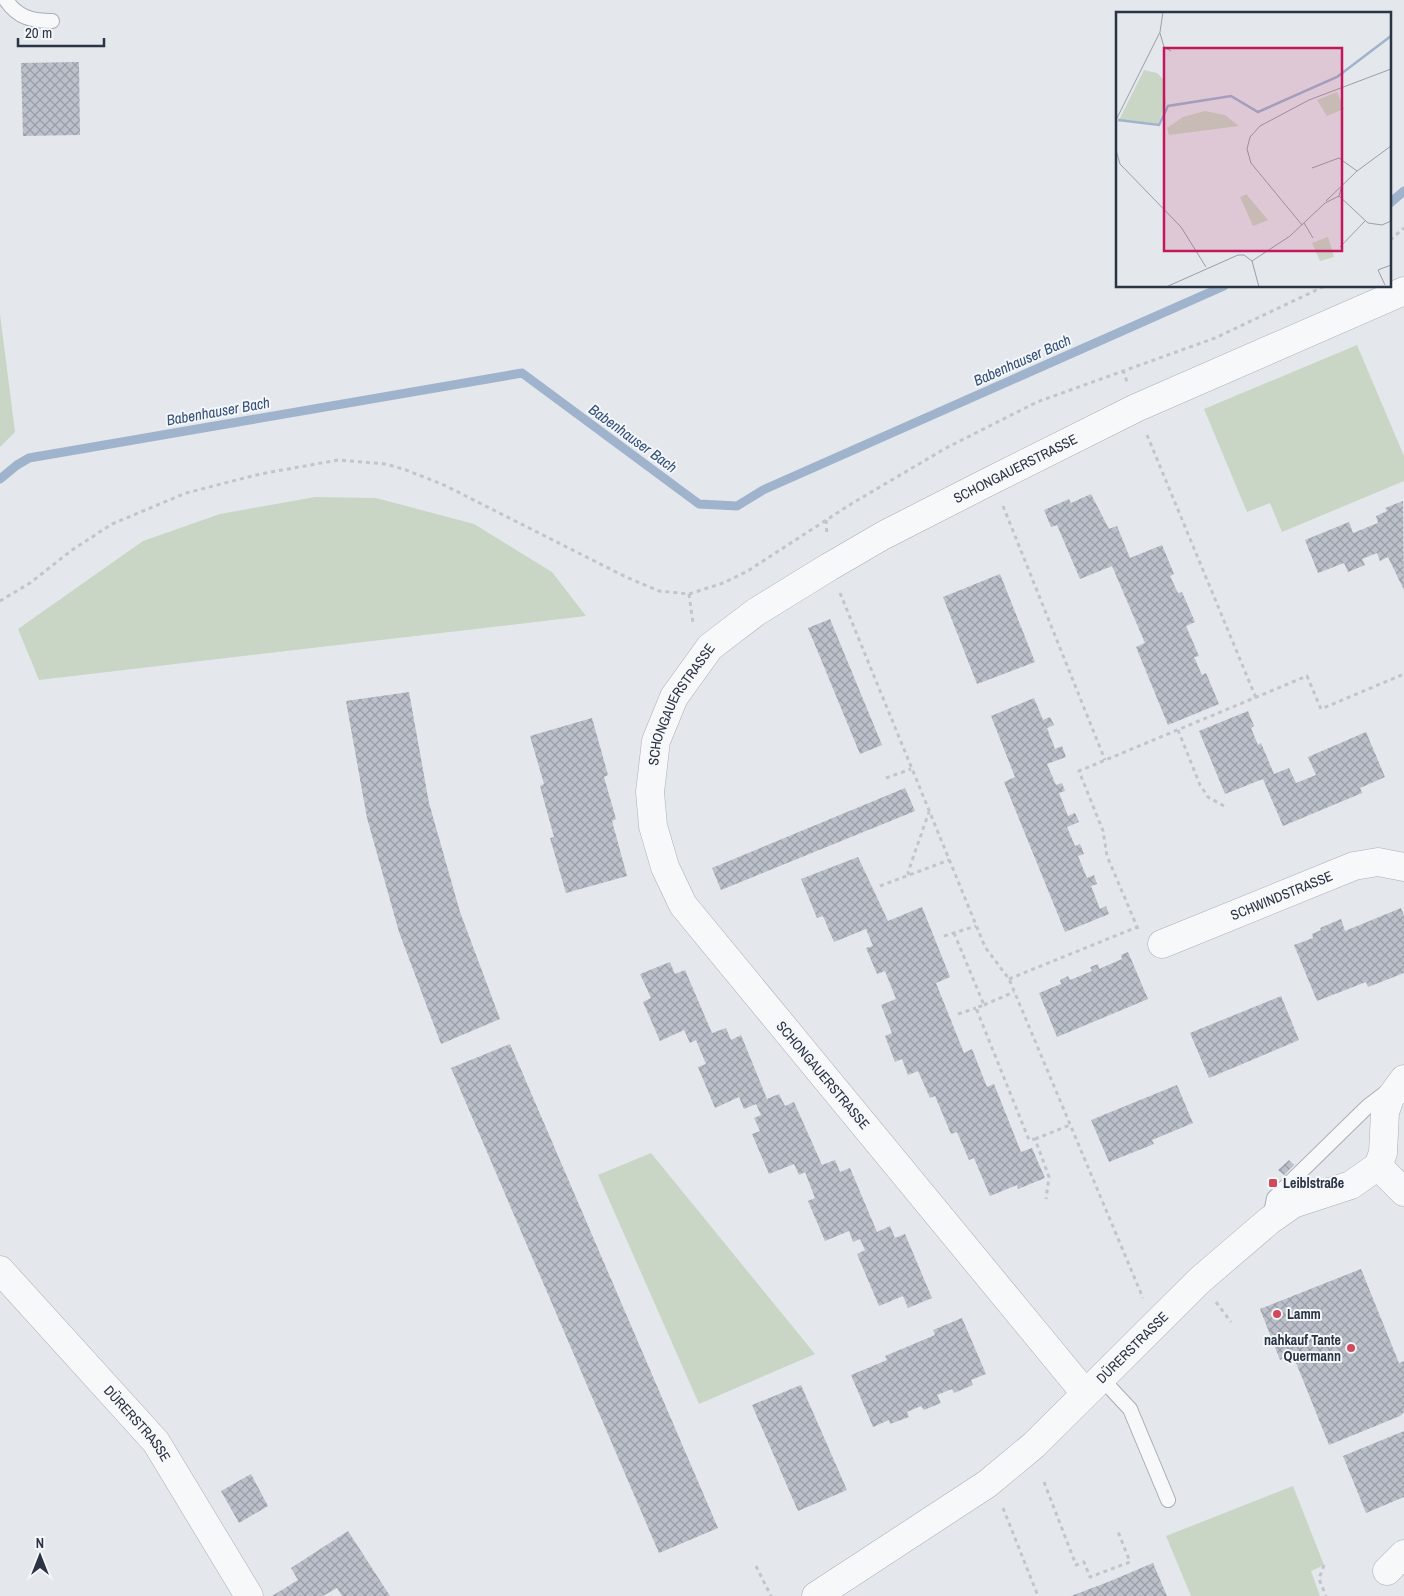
<svg xmlns="http://www.w3.org/2000/svg" width="1404" height="1596" font-family="'Archivo Narrow',sans-serif">
	<style>
		.green { fill: #c9d6c5 }
		.lines { fill: none; stroke-linecap: round; stroke-linejoin: round }
		.stream { stroke: #9fb4cc; stroke-width: 9 }
		.building { fill: url(#building-cross-hatch) }
		.lane-casing { stroke: #a9aeb7; stroke-width: 16 }
		.street-casing { stroke: #a9aeb7; stroke-width: 29 }
		.path { stroke: #c2c5cb; stroke-width: 3; stroke-dasharray: 4 4; stroke-linecap: butt }
		.lane { stroke: #f7f8fa; stroke-width: 14 }
		.street { stroke: #f7f8fa; stroke-width: 28 }
		.poi-dot { fill: #d1495b; stroke: #f4f6f9; stroke-width: 2 }
		.labels { text-anchor: middle; dominant-baseline: central; stroke-width: 4; stroke-linejoin: round; paint-order: stroke }
		.street-label { font-size: 14px; fill: #2b3445; stroke: #f4f6f9 }
		.poi-label { font-size: 14px; font-weight: bold; fill: #2b3445; stroke: #f4f6f9; text-anchor: start }
		.water-label { font-size: 15px; font-style: italic; fill: #34527a; stroke: #f4f6f9 }
		.inset-river { fill: none; stroke: #9fb4cc; stroke-width: 2.5 }
		.inset-road { fill: none; stroke: #9a9fa9; stroke-width: 1 }
		.view { fill: #c2185b; fill-opacity: 0.15; stroke: #c2185b; stroke-width: 2.5 }
		.inset-edge { fill: none; stroke: #2b3445; stroke-width: 2.5 }
	</style>
	<defs>
		<pattern id="building-cross-hatch" width="8" height="8" patternUnits="userSpaceOnUse" patternTransform="scale(1.25)"><rect width="8" height="8" fill="#bbc0ca"/><path d="M0 0l8 8M0 8l8-8" fill="none" stroke="#989da6"/></pattern>
	</defs>
	<rect width="100%" height="100%" fill="#e4e7ec"/>
	<!-- green -->
	<path class="green" d="M0,314l15,118 -15,15z
		M1357,345l47,111v25l-122,51 -12,-29 -23,9 -43,-103z
		M315,497l61,1 98,26 78,48 34,44 -547,64 -21,-51 125,-88 77,-27z
		M651,1153l164,201 -116,50 -101,-229z
		M1293,1486l31,79 -13,6 9,25h-129l-25,-60z"/>
	<g class="lines">
		<!-- stream -->
		<path class="stream" d="M1390,203l14,-12
			M0,479l17,-14 12,-7 493,-85 177,131 38,2 26,-16 461,-204"/>
	</g>
	<!-- building -->
	<path class="building" d="M79,62l1,73 -57,1 -2,-73z
		M1091,494l18,35 8,-3 13,32 32,-13 12,29 -4,2 8,17 4,-1 13,30 -9,4 13,30 -5,1 8,18 4,-2 13,31 -51,21 -32,-78 9,-4 -33,-77 -32,13 -23,-54 -6,2 -7,-17 25,-11 2,4z
		M1403,501l1,89 -16,-33 -8,4 -3,-8 -15,6 3,6 -17,7 -4,-9 -26,10 -13,-33 44,-18 4,11 25,-10 -2,-7 11,-5 -2,-3z
		M1000,574l35,88 -58,22 -34,-87z
		M830,619l52,126 -22,9 -52,-126z
		M409,692l20,111 31,109 40,107 -59,25 -42,-112 -32,-114 -21,-117z
		M1034,698l9,22 7,-3 4,8 -7,3 8,21 7,-3 4,11 -19,7 9,21 6,-2 3,8 -6,2 9,23 7,-3 4,9 -12,5 8,19 5,-2 4,10 -6,2 9,22 7,-3 3,9 -6,2 9,23 6,-3 3,8 -44,18 -61,-150 11,-5 -24,-61z
		M1248,711l6,15 -3,2 7,17 3,-2 13,31 15,-6 7,15 20,-8 -8,-18 58,-25 19,45 -25,11 2,5 -79,33 -20,-47 -38,15 -26,-63z
		M592,718l16,57 -4,2 12,42 -4,2 15,55 -61,17 -16,-55 4,-1 -14,-51 4,-2 -14,-48z
		M905,788l10,23 -194,79 -9,-22z
		M858,857l30,64 34,-14 28,70 -14,6 28,70 8,-4 15,38 7,-3 27,68 11,-4 13,30 -27,11 -1,-4 -27,11 -16,-38 -5,2 -12,-28 -6,2 -16,-38 -5,2 -12,-27 -10,4 -6,-16 -7,3 -10,-26 7,-3 -11,-28 15,-6 -11,-28 -8,3 -11,-26 7,-2 -7,-17 -32,13 -11,-26 -6,2 -16,-39z
		M1401,908l3,8v57l-36,14 -2,-5 -49,19 -23,-56 19,-7 -1,-4 9,-4 -1,-2 21,-9 4,12z
		M1128,952l20,47 -91,38 -18,-44 22,-9 -1,-4 8,-4 2,4 22,-9 -2,-4 8,-3 1,5 23,-10 -1,-4z
		M670,962l5,12 10,-4 27,63 14,-5 5,12 10,-5 26,64 12,-5 6,12 9,-4 28,63 13,-5 5,12 10,-4 27,64 13,-6 5,12 10,-4 27,64 -24,10 -5,-12 -24,10 -22,-52 8,-4 -5,-11 -7,3 -4,-11 -24,10 -17,-40 7,-3 -10,-26 -6,3 -5,-11 -25,10 -17,-40 8,-3 -6,-13 7,-3 -5,-11 -12,5 -5,-12 -24,11 -17,-41 8,-3 -10,-24 -6,3 -6,-13 -24,11 -17,-39 8,-4 -11,-24z
		M1281,996l18,44 -90,38 -19,-45z
		M510,1044l208,484 -59,25 -208,-485z
		M1177,1085l16,38 -41,17 2,4 -45,18 -18,-42z
		M1289,1160l5,5 -10,10 -6,-5z
		M1361,1269l38,94 5,-2v51l-4,4 -71,29 -36,-90 -13,5 -20,-51z
		M962,1318l24,56 -15,6 2,5 -19,8 -2,-4 -15,6 4,8 -17,7 -3,-4 -14,6 2,5 -19,7 -1,-4 -16,7 -22,-52 36,-15 -2,-4 50,-21 -2,-5z
		M801,1385l46,105 -49,21 -46,-106z
		M1404,1431v66l-38,16 -23,-57z
		M251,1474l17,32 -29,17 -18,-32z
		M348,1531l42,65h-48l-5,-8 -14,8h-51l26,-16 -7,-12z
		M1153,1563l14,33h-96l37,-14z"/>
	<g class="lines">
		<!-- lane casing -->
		<g class="lane-casing">
			<path id="lane" d="M6,0c12,18 27,21 46,21
				M1270,1218l4,-20 94,-92 21,-16
				M1101,1378l29,31 38,91"/>
		</g>
		<!-- street casing -->
		<g class="street-casing">
			<g id="street">
				<path id="s1" d="M1162,944l192,-78 24,-4 26,5"/>
				<path d="M1378,1166l26,26"/>
				<path id="s2" d="M0,1270l156,172 93,154"/>
				<path id="s3" d="M1085,1393l-402,-488 -18,-38 -12,-41 -3,-34 6,-51 18,-44 36,-50 46,-35 73,-45 55,-32 108,-55 144,-72 268,-117"/>
				<path d="M1387,1571l17,-17"/>
				<path id="s4" d="M816,1596l171,-112 47,-39 166,-165 70,-60 23,-16 58,-19 27,-19 5,-13 2,-41 5,-14 14,-19"/>
			</g>
		</g>
		<!-- path -->
		<path class="path" d="M1390,240l14,-12
			M1123,370l4,12
			M1147,435l109,263
			M1003,506l102,254
			M826,520l1,16
			M840,593l145,354 24,32 134,319
			M689,594l4,29
			M0,601l30,-18 42,-33 40,-26 74,-31 74,-19 78,-14 48,4 20,6 38,15 182,92 33,14 30,3 34,-11 23,-11 105,-68 95,-56 91,-46 178,-64 110,-52
			M1178,730l22,55 8,12 16,9
			M886,778l25,-9
			M909,875l-1,-3 21,-60
			M880,886l69,-26
			M1138,929l-31,-73 -4,-25 -24,-60 228,-95 14,33 83,-35
			M954,933l30,72 -8,3 53,132 6,-1 14,38 -3,22
			M944,936l32,-10
			M1009,979l128,-52
			M984,1005l30,-13
			M958,1014l18,-6
			M1035,1139l35,-14
			M1216,1302l15,20
			M1044,1482l32,83 8,-3 6,15 40,-15 -13,-33
			M1003,1508l35,88
			M1324,1565l-5,14 7,17
			M756,1566l15,30"/>
		<!-- lane -->
		<use href="#lane" class="lane"/>
		<!-- street -->
		<use href="#street" class="street"/>
	</g>
	<!-- markers -->
	<g class="poi-dot">
		<rect x="1268" y="1178" width="10" height="10" rx="2.5"/>
		<circle cx="1277" cy="1314" r="5"/>
		<circle cx="1351" cy="1348" r="5"/>
	</g>
	<g class="labels">
		<!-- street labels -->
		<g class="street-label">
			<text stroke="none"><textPath href="#s3" startOffset="1266">SCHONGAUERSTRASSE</textPath></text>
			<text stroke="none"><textPath href="#s3" startOffset="846">SCHONGAUERSTRASSE</textPath></text>
			<text stroke="none"><textPath href="#s1" startOffset="129">SCHWINDSTRASSE</textPath></text>
			<text transform="translate(823 1075) rotate(50)">SCHONGAUERSTRASSE</text>
			<text stroke="none"><textPath href="#s4" startOffset="404">DÜRERSTRASSE</textPath></text>
			<text stroke="none"><textPath href="#s2" startOffset="206">DÜRERSTRASSE</textPath></text>
		</g>
		<!-- poi labels -->
		<g class="poi-label">
			<text x="1283" y="1183">Leiblstraße</text>
			<text x="1287" y="1314">Lamm</text>
			<text x="1341" y="1340" text-anchor="end">nahkauf Tante<tspan x="1341" dy="16">Quermann</tspan></text>
		</g>
		<!-- water labels -->
		<g class="water-label">
			<text transform="translate(1022 360) rotate(-24)">Babenhauser Bach</text>
			<text transform="translate(218 411) rotate(-10)">Babenhauser Bach</text>
			<text transform="translate(633 438) rotate(36)">Babenhauser Bach</text>
		</g>
	</g>
	<!-- overview -->
	<g transform="translate(1116 12)">
		<rect width="275" height="275" fill="#e4e7ec"/>
		<path d="M28,58l13,3 6,6 3,24 -8,21 -39,-4zM221,80l7,17 -17,7 -10,-16zM89,99l20,4 14,11 -70,9 -2,-7 16,-11zM131,182v1l21,25 -15,6 -13,-29zM212,225l6,20 -14,4 -8,-18z" fill="#c9d6c5"/>
		<path class="inset-river" d="M2,108l41,5 9,-19 63,-10 27,16 79,-35 54,-41"/>
		<path class="inset-road" d="M44,21l4,14 7,4M0,108l44,-88 3,-20M0,138l4,14 61,63 25,40M196,156l27,-10 18,13M223,184l29,27 14,2 9,-4M210,189l31,-30 34,-25M188,211l9,15M186,213l-51,-62 -4,-14 3,-12 10,-11 49,-26 82,-31M224,235l25,-26M136,249l38,-25 35,-33 14,-7 3,-11M136,249l7,26M269,273l-7,-15 13,-5M50,275l72,-32h6l8,6"/>
		<path class="view" d="M48,36h178v203h-178z"/>
		<rect width="275" height="275" class="inset-edge"/>
	</g>
	<!-- north arrow -->
	<g transform="translate(40 1556)" stroke="#f4f6f9" stroke-width="4" paint-order="stroke">
	<path d="M0-4L9 19L0 12L-9 19Z" fill="#2b3445"/>
	<text y="-8" font-size="14" font-weight="bold" text-anchor="middle" fill="#2b3445">N</text>
	</g>
	<!-- scale -->
	<path d="M18 38v8h86v-8" fill="none" stroke="#2b3445" stroke-width="2.5"/>
	<text x="25" y="38" font-size="15" fill="#2b3445" stroke="#f4f6f9" stroke-width="4" paint-order="stroke">20 m</text>
</svg>
